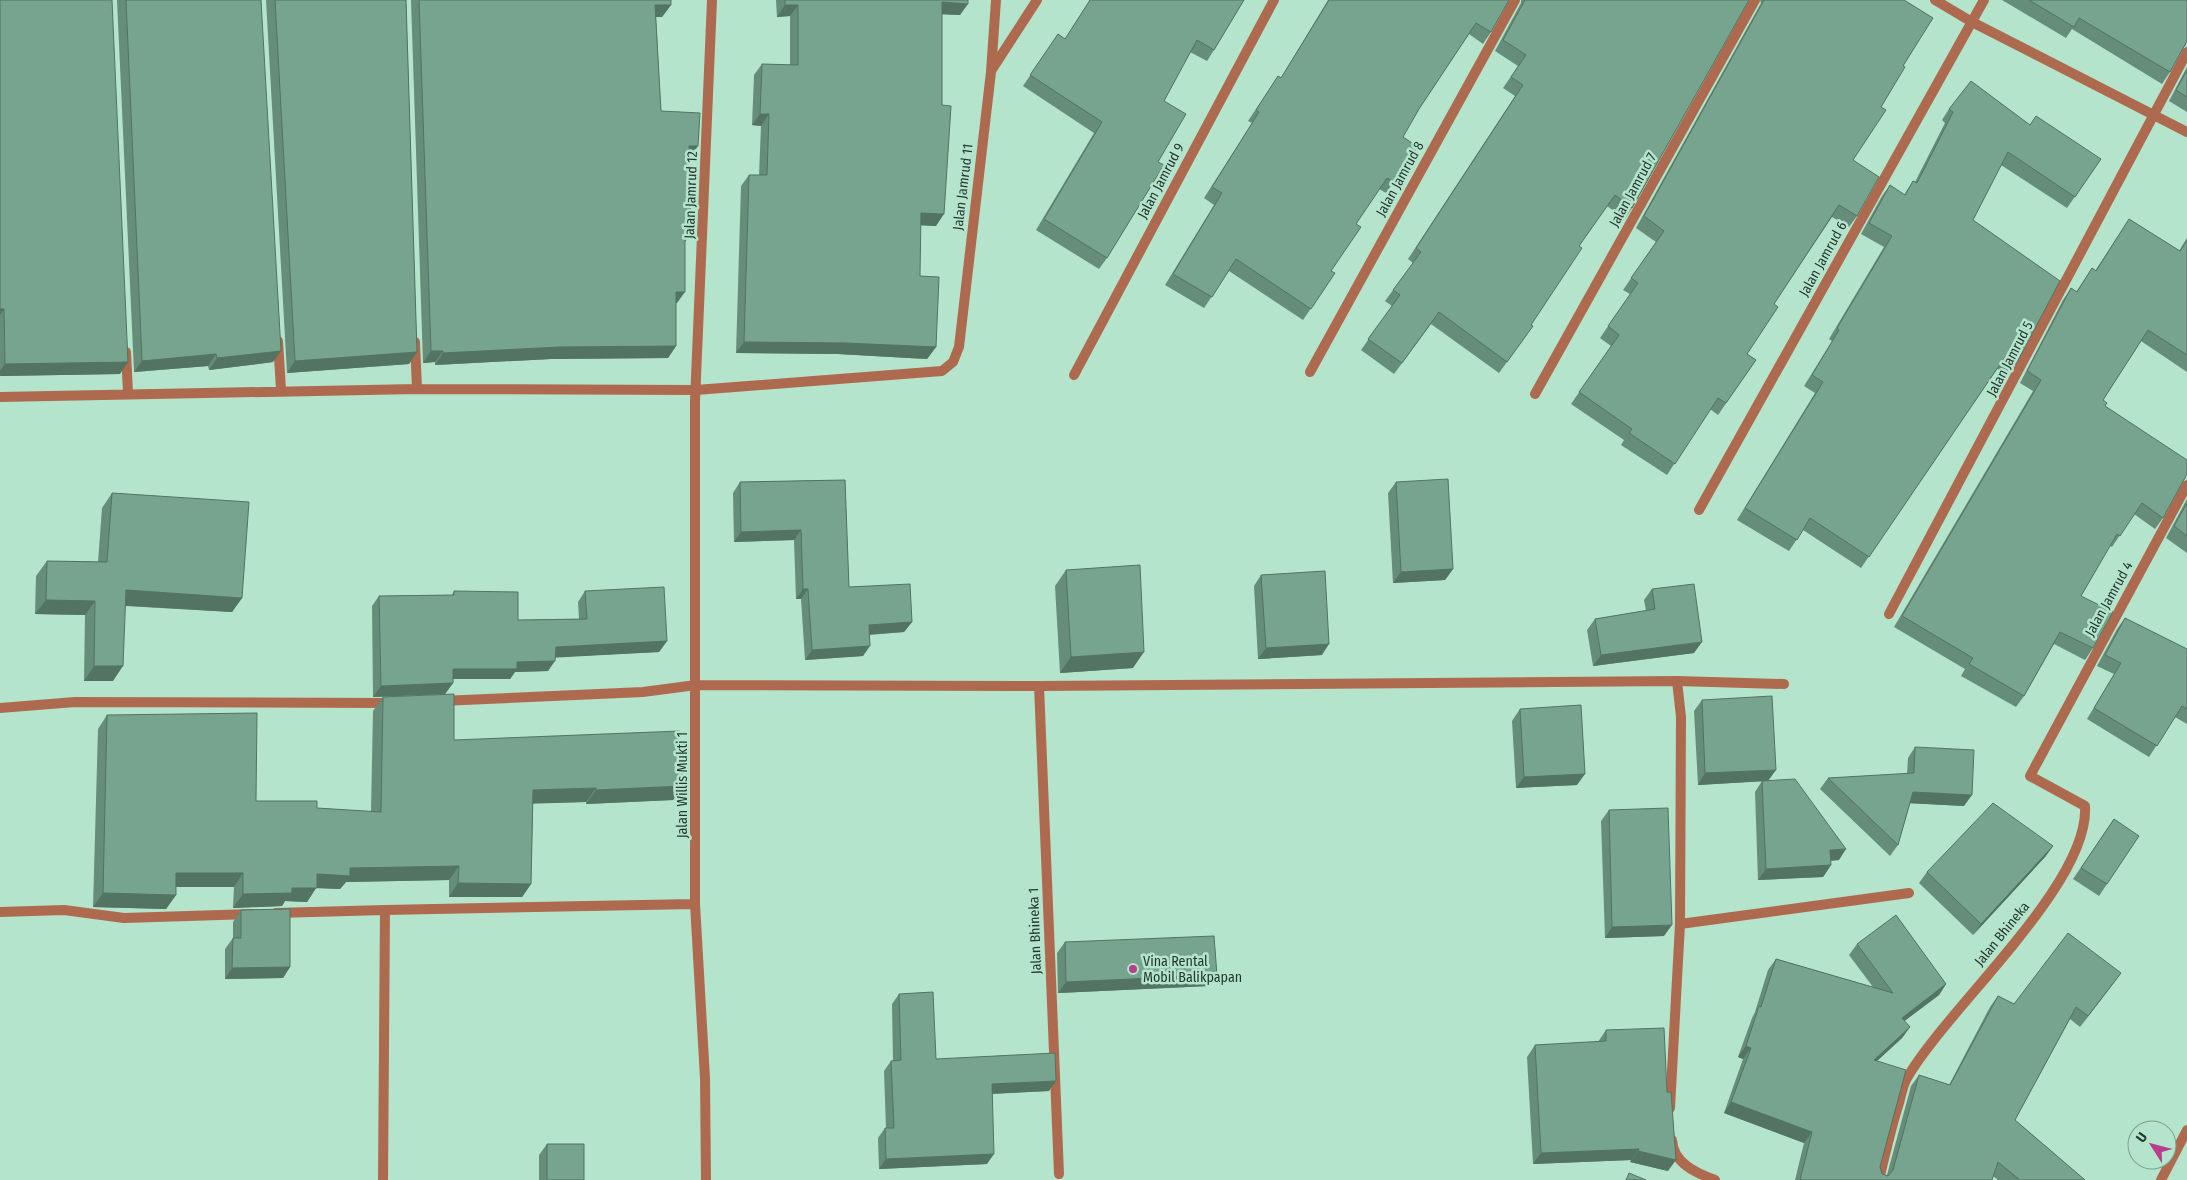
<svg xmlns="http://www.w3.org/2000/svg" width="2187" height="1180" font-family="'Fira Sans Condensed',sans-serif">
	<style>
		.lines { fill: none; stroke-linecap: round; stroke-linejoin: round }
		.minor { stroke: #ae6a4e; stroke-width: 10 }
		.wall { fill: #658d7a }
		.shaded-wall { fill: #537363 }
		.building { fill: #76a48e; stroke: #537363 }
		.poi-dot { fill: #b83d8f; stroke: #b4e4cc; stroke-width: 2 }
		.labels { text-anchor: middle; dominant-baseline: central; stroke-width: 5; stroke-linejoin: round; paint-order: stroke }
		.street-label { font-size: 14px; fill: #25382f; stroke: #b4e4cc }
		.poi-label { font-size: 14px; fill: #25382f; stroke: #b4e4cc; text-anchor: start }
	</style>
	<rect width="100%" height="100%" fill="#b4e4cc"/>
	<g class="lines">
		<!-- minor -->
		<path class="minor" d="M1935,0l37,22 215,110
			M991,71l46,-71
			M278,341l3,49
			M415,342l2,47
			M126,352l2,41
			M1310,372l205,-372
			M1074,375l200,-375
			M1535,394l220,-394
			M0,397l417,-8 279,1 246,-19 11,-9 6,-15 32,-275 5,-72
			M1699,510l285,-510
			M1889,614l298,-562
			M1677,681l107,3
			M1039,686l20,488
			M441,701l202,-9 53,-7 343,1 638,-5 4,36 -1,207 229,-31
			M0,708l75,-6 316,1
			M0,912l64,-2 60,8 128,-4
			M276,913l109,-3
			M1670,1108l10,-184
			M1672,1140c1,23 24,33 43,40
			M383,1180l2,-270 310,-6
			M706,1180l-1,-102 -10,-174v-503l17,-401
			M1879,1180c6,-26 12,-52 20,-77 2,-8 4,-18 8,-25 41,-71 183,-194 178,-272l-55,-30 157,-291
			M2161,1180l26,-50"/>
	</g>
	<!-- wall -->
	<path class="wall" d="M0,0l120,374 -120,2z
		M117,0h144l12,362 -64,8 -1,-4 -74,6z
		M266,0h140l11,352 -8,12 -122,9z
		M411,0h260v5l-9,12h-6l5,94 29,47h-1l-4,83 -8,62h-1v43l-8,12 -117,1 -116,6v-3l-12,1z
		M776,0h192l-8,15 -18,-1 -6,212 -16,-1v51l16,71 -9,12 -89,-5 -102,-1 5,-167 8,-11h10l2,-49 -9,-1 2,-50 8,-11 28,1v-49l-13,1z
		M1090,0h154l-30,50 -7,11 -17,-9 -26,49 -6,61 -51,96 -8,11 -63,-39 58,-97 -71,-47 35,-52 7,5z
		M1328,0h181l-18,32 -8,12 -14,-10 -50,75 -16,28 15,10 -32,46 -7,-4 -23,35 -25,47 4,2 -32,47 -74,-49 -25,37 -39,-23 49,-80 -10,-7 48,-75 -4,-2 30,-45 3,2z
		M1521,0h228l-117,208 -7,11 -18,-13 -28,40 -48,79 2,1 -34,47 -68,-49 -37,50 -33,-24 31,-44 -7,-5 28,-38 -5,-4 107,-163 -12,-8 15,-22 -23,-15 26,-48z
		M1760,0h144l-1,66 -50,94 4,56 -8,11 -17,-10 -58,87 -27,50 9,6 -38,55 -8,-6 -43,66 -46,-30 3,-5 -53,-36 40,-58 -11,-8 30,-44 -7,-4 33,-48 -20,-14 125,-225z
		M2002,0h185l-1,45 -2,2 -14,25 -8,12 -90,-55 -6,9z
		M2187,67v45l-18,-11z
		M1949,109l81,16 71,34 -34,49 -66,-43 -28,55 43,144 -8,11 -11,-6 -136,199 -58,-38 -14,21 -52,-31 78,-127 -11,-7 28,-45 -3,-2 55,-92 -23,-13 21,-38 8,-11 14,10 9,-14 2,1 30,-59 -3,-3z
		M2129,219l50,32 8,-13v134l-46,-31 -38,59 2,6 81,72 -2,2 -21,38 -8,11 -21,-15 -22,33 -2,-1 -29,50 12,52 -8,12 -31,-16 -30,52 -8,11 -55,-31 4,-7 -71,-42 139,-236 -13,-8 43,-83 8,-12 5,4 16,-24 3,3z
		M845,480l4,107 63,35 -8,10 -35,3 -6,21 -58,4 -4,-61h-5l-2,-59 -60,2 -1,-49 7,-11z
		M1396,482l57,87 -8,11 -52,3 -5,-90z
		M112,493l130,105 -10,14 -107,-6 -12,75h-29l1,-66 -50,-1 1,-38 11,-15 51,1 4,-54z
		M2187,499v54l-21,-15z
		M1066,570l67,98 -73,5 -5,-87z
		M1261,575l61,80 -64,4 -4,-73z
		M1652,589l42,64 -101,13 -6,-36 8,-11 51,-8 -2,-11z
		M454,591l64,29 61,-1 -1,-17 7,-11 82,50 -8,11 -104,5 -7,14 -33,1 -5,7h-57v4l-8,11 -72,3 -1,-91 7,-10 73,-1z
		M2125,618l62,31v75l-12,-7 -26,40 -62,-38 27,-45 -17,-8 20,-37z
		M383,697l71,43 229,46 -10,14 -87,4v-2l-53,1 -2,81 -9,13h-73v-17l-103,2 -6,7 -24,-1 -9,14 -22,-1 -3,5 -49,2 1,-21h-58v8l-10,14 -73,-2 5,-178 9,-14 149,86 61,7 54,4 2,-101z
		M1702,700l66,81 71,79 -8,1v4l-8,12 -65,3 -3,-88 7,-11 -64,4 -4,-74z
		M1520,709l57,76 -61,3 -4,-67z
		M1915,747l49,59 -54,-3 -12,42 -8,11 -70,-67 8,-11 79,-4 1,-16z
		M1609,810l55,126 -59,2 -4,-117z
		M2114,819l-7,65 -8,12 -26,-17z
		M2053,846l-8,11 -72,78 -54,-52 8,-11z
		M241,910l49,57 -7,11 -58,1v-30l8,-11v-16z
		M1065,942l152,33 -8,11 -151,7 -1,-40z
		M1857,944l89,40 -7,11 -35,26 6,6 -8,11 -25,23 3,106 2,7 5,1 24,-89 8,-11 30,10 41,-78 8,-11 16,8 107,-31 -41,54 -10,-8 -55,101 70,60h-87l-5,-4 -1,4h-197l9,-37 -80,-30 19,-54 -5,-2 14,-39 3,-6 13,-42 8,-11 97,28 -24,-32z
		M899,994l37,65 113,32 -57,3 -5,70 -108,5 -1,-31 7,-10h1l-2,-57 7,-10h2l-1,-57z
		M1606,1030l62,141 -38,-9 1,-2 -98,4 -6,-107 8,-12 63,-3z
		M547,1144l37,36h-45v-25z"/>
	<!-- shaded-wall -->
	<path class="shaded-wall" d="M942,2l26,2 -8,11 -26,-1z
		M655,5h16l-9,12h-15z
		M785,5h13l-8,11 -13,1z
		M760,114h9l-8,12 -9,-1z
		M689,146h9l-8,12 -9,-1z
		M921,213l23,1 -8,12 -23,-1z
		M685,233h6l-8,12z
		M676,292h9l-8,11 -9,1z
		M0,309h4l-4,6z
		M744,342l102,1 90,4 -9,12 -89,-5 -102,-1z
		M676,346l-8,12 -117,1 -116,6 8,-12 116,-6z
		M281,351l-8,11 -64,8 8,-12z
		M431,351h12l-8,11 -12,1z
		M417,352l-8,12 -122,9 8,-12z
		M216,354l-8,12 -74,6 8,-11z
		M128,362l-8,12 -120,2v-5l5,-7z
		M801,530l-7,10 -60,2 7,-10z
		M1453,569l-8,11 -52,3 8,-11z
		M803,589h5l-7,10h-5z
		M126,590l116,8 -10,14 -117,-7z
		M46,600l49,1 -10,14 -50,-1z
		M912,622l-8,10 -43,3 8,-10z
		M667,641l-8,11 -111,6 8,-11z
		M1702,642l-8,11 -101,13 8,-11z
		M1329,644l-7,11 -64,4 8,-11z
		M870,646l-7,10 -58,4 7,-10z
		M1144,652l-11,16 -73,5 11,-16z
		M555,661l-7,10 -33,1 -5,7h-65l8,-10 64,-7z
		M94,666h29l-10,15h-29z
		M453,683l-8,11 -72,3 8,-11z
		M1776,770l-8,11 -70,4 7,-12z
		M1585,774l-8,11 -61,3 8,-11z
		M683,786l-10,14 -87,4 10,-14z
		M596,788l-10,14 -63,2 10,-14z
		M1913,792l59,3 -8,11 -59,-3z
		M2053,846l-8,11 -72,78 8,-11z
		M1846,849l-7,11 -17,1 8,-11z
		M1831,865l-8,12 -65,3 8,-11z
		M459,866l-10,14 -103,2 -6,7 -24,-1 -9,14 -22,-1 -3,5 -49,2 10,-14 49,-6 25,-14 33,-6z
		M176,873h67l-9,14h-67z
		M458,883l73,1 -9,13h-73z
		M103,893l73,2 -10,14 -73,-2z
		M1672,925l-8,11 -59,2 7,-11z
		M290,967l-7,11 -58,1 7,-11z
		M2121,973l-8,11 -33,43 8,-11z
		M1217,975l-8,11 -151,7 8,-11z
		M1946,984l-7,11 -45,34 8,-11z
		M1910,1027l-8,11 -36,33 8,-11z
		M1746,1046l5,2 -8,11 -5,-2z
		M1056,1081l-7,10 -64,3 7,-10z
		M1731,1102l81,30 -8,11 -80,-30z
		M1639,1149l-8,11 -98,4 8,-11z
		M1638,1151l38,9 -8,11 -38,-9z
		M994,1154l-7,10 -108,5 7,-10z"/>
	<!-- building -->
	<path class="building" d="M0,0h112l16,362 -123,2 -1,-55h-4z
		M126,0h135l20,351 -64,7 -1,-4 -74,7z
		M275,0h131l11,352 -122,9z
		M419,0h252v5h-16l6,106 39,2 -2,33h-9l2,87h-6v59h-9v54l-117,1 -116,6v-2h-12z
		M785,0h183v4l-26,-2v103l9,1 -7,108 -23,-1 -1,63 19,1 -3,70 -90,-4 -102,-1 5,-167h18l2,-61h-9l2,-50 36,1v-60h-13z
		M1090,0h154l-30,50 -17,-10 -33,61 22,13 -28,48 6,3 -57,93 -63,-39 58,-97 -72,-47 28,-41 7,5z
		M1329,0h180l-18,32 -15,-9 -57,86 -16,28 15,10 -24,35 -7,-4 -31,46 5,3 -30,44 4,2 -24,36 -75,-50 -24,38 -39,-23 49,-81 -10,-6 47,-75 -3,-2 22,-34 3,2z
		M1525,0h224l-117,208 -17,-13 -36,51 3,2 -51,77 2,1 -26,36 -68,-50 -37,51 -34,-24 32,-44 -7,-5 28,-38 -5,-4 107,-163 -12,-8 15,-22 -23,-15z
		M1764,0h140l29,18 -30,48 2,1 -24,40 5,3 -33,50 26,17 -22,39 -18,-11 -65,99 4,3 -31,47 9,6 -30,43 -8,-5 -43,66 -46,-31 3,-4 -53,-37 40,-57 -11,-9 30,-43 -7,-5 33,-47 -20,-15z
		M2029,0h158v41l-17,31 -91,-54 -5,9z
		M2187,70v27l-11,-7z
		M1971,81l59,44 6,-9 65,43 -26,38 -67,-45 -35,68 87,61 -44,83 -11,-7 -136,200 -59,-39 -13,22 -52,-32 78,-126 -11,-7 27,-45 -2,-2 55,-92 -23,-13 21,-38 15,10 8,-14 4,2 36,-71 -4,-3z
		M2129,219l51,32 7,-11v115l-39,-25 -45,70 4,3 -2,3 82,54v14l-24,44 -21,-15 -22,33 -3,-2 -36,62 32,16 -20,36 -33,-16 -36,64 -55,-32 4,-6 -71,-42 139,-236 -14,-9 44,-83 6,4 15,-24 4,3z
		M1448,479l5,90 -52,3 -5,-90z
		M845,480l4,107 61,-3 2,38 -43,3 1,21 -58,4 -4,-61h-5l-2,-59 -60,2 -1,-50z
		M112,493l137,9 -7,96 -116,-8 -3,76h-29l1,-65 -49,-1 1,-39 60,1z
		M2187,503v33l-13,-10z
		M1140,565l4,87 -73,5 -5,-87z
		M1325,571l4,73 -63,4 -5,-73z
		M1694,584l8,58 -101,13 -6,-36 60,-10 -3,-20z
		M664,587l3,54 -111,6 -1,14 -38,1v7h-64v14l-72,3 -2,-90 75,-1v-4l64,1v28l69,-1 -2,-28z
		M2125,618l62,31v60l-5,-3 -25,40 -63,-38 27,-45 -16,-8z
		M454,694v46l226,-9 3,55 -87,4v-2l-63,2 -2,94 -73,-1 1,-17 -109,2v8l-33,-2v14h-25v5l-49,1v-21h-67v22l-73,-2 4,-178 150,-2 -1,88h61v7l64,4 2,-115z
		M1772,696l4,74 -71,3 -3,-73z
		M1581,705l4,69 -61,3 -4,-68z
		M1915,747l59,3 -2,45 -59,-3 -15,53 -70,-67 86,-5z
		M1795,779l51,70 -16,1 1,15 -65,4 -4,-88z
		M1993,803l60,43 -72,78 -54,-52z
		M1668,808l4,117 -60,2 -3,-117z
		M2114,819l25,17 -32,48 -26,-16z
		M290,909v58l-58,1 1,-30h8v-28z
		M1896,915l50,69 -44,34 8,9 -36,33 32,10 -26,97 2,7 6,2 5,-6 26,-95 31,10 48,-89 16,8 54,-71 53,40 -33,43 -12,-9 -61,113 70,60h-65l-22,-18 -6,18h-192l12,-48 -81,-30 20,-54 -5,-2 13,-40 2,1 15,-48 117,34 -36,-49z
		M1214,936l3,39 -151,7 -1,-40z
		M933,992l3,67 119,-6 1,28 -64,3 2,70 -108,5 -1,-31h9l-3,-67 10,-1 -2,-66z
		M1664,1028l3,64h4l5,68 -38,-9 1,-2 -98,4 -6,-108 71,-4v-11z
		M547,1144h37v36h-37z
		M1629,1173l17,7h-20z"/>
	<!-- markers -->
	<circle class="poi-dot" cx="1133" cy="969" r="5"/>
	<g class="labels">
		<!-- street labels -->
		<g class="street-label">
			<text transform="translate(1400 179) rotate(-61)">Jalan Jamrud 8</text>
			<text transform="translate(1161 181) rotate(-62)">Jalan Jamrud 9</text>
			<text transform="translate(963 187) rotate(-83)">Jalan Jamrud 11</text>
			<text transform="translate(1633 190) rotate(-61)">Jalan Jamrud 7</text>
			<text transform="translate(691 195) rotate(-88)">Jalan Jamrud 12</text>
			<text transform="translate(1823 259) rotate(-61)">Jalan Jamrud 6</text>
			<text transform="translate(2010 359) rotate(-62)">Jalan Jamrud 5</text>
			<text transform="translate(2109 599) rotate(-61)">Jalan Jamrud 4</text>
			<text transform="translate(682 785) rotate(-90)">Jalan Willis Mukti 1</text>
			<text transform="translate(1035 931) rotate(-92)">Jalan Bhineka 1</text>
			<text transform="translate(2002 934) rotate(-51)">Jalan Bhineka</text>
		</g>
		<!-- poi labels -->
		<g class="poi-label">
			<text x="1143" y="961">Vina Rental<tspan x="1143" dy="16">Mobil Balikpapan</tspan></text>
		</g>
	</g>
	<!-- north arrow -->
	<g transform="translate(2152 1145) rotate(306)"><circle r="24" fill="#b4e4cc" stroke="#7b9f8d"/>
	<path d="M0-4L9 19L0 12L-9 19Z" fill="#b83d8f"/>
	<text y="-8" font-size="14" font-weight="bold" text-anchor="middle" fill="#25382f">U</text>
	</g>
</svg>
